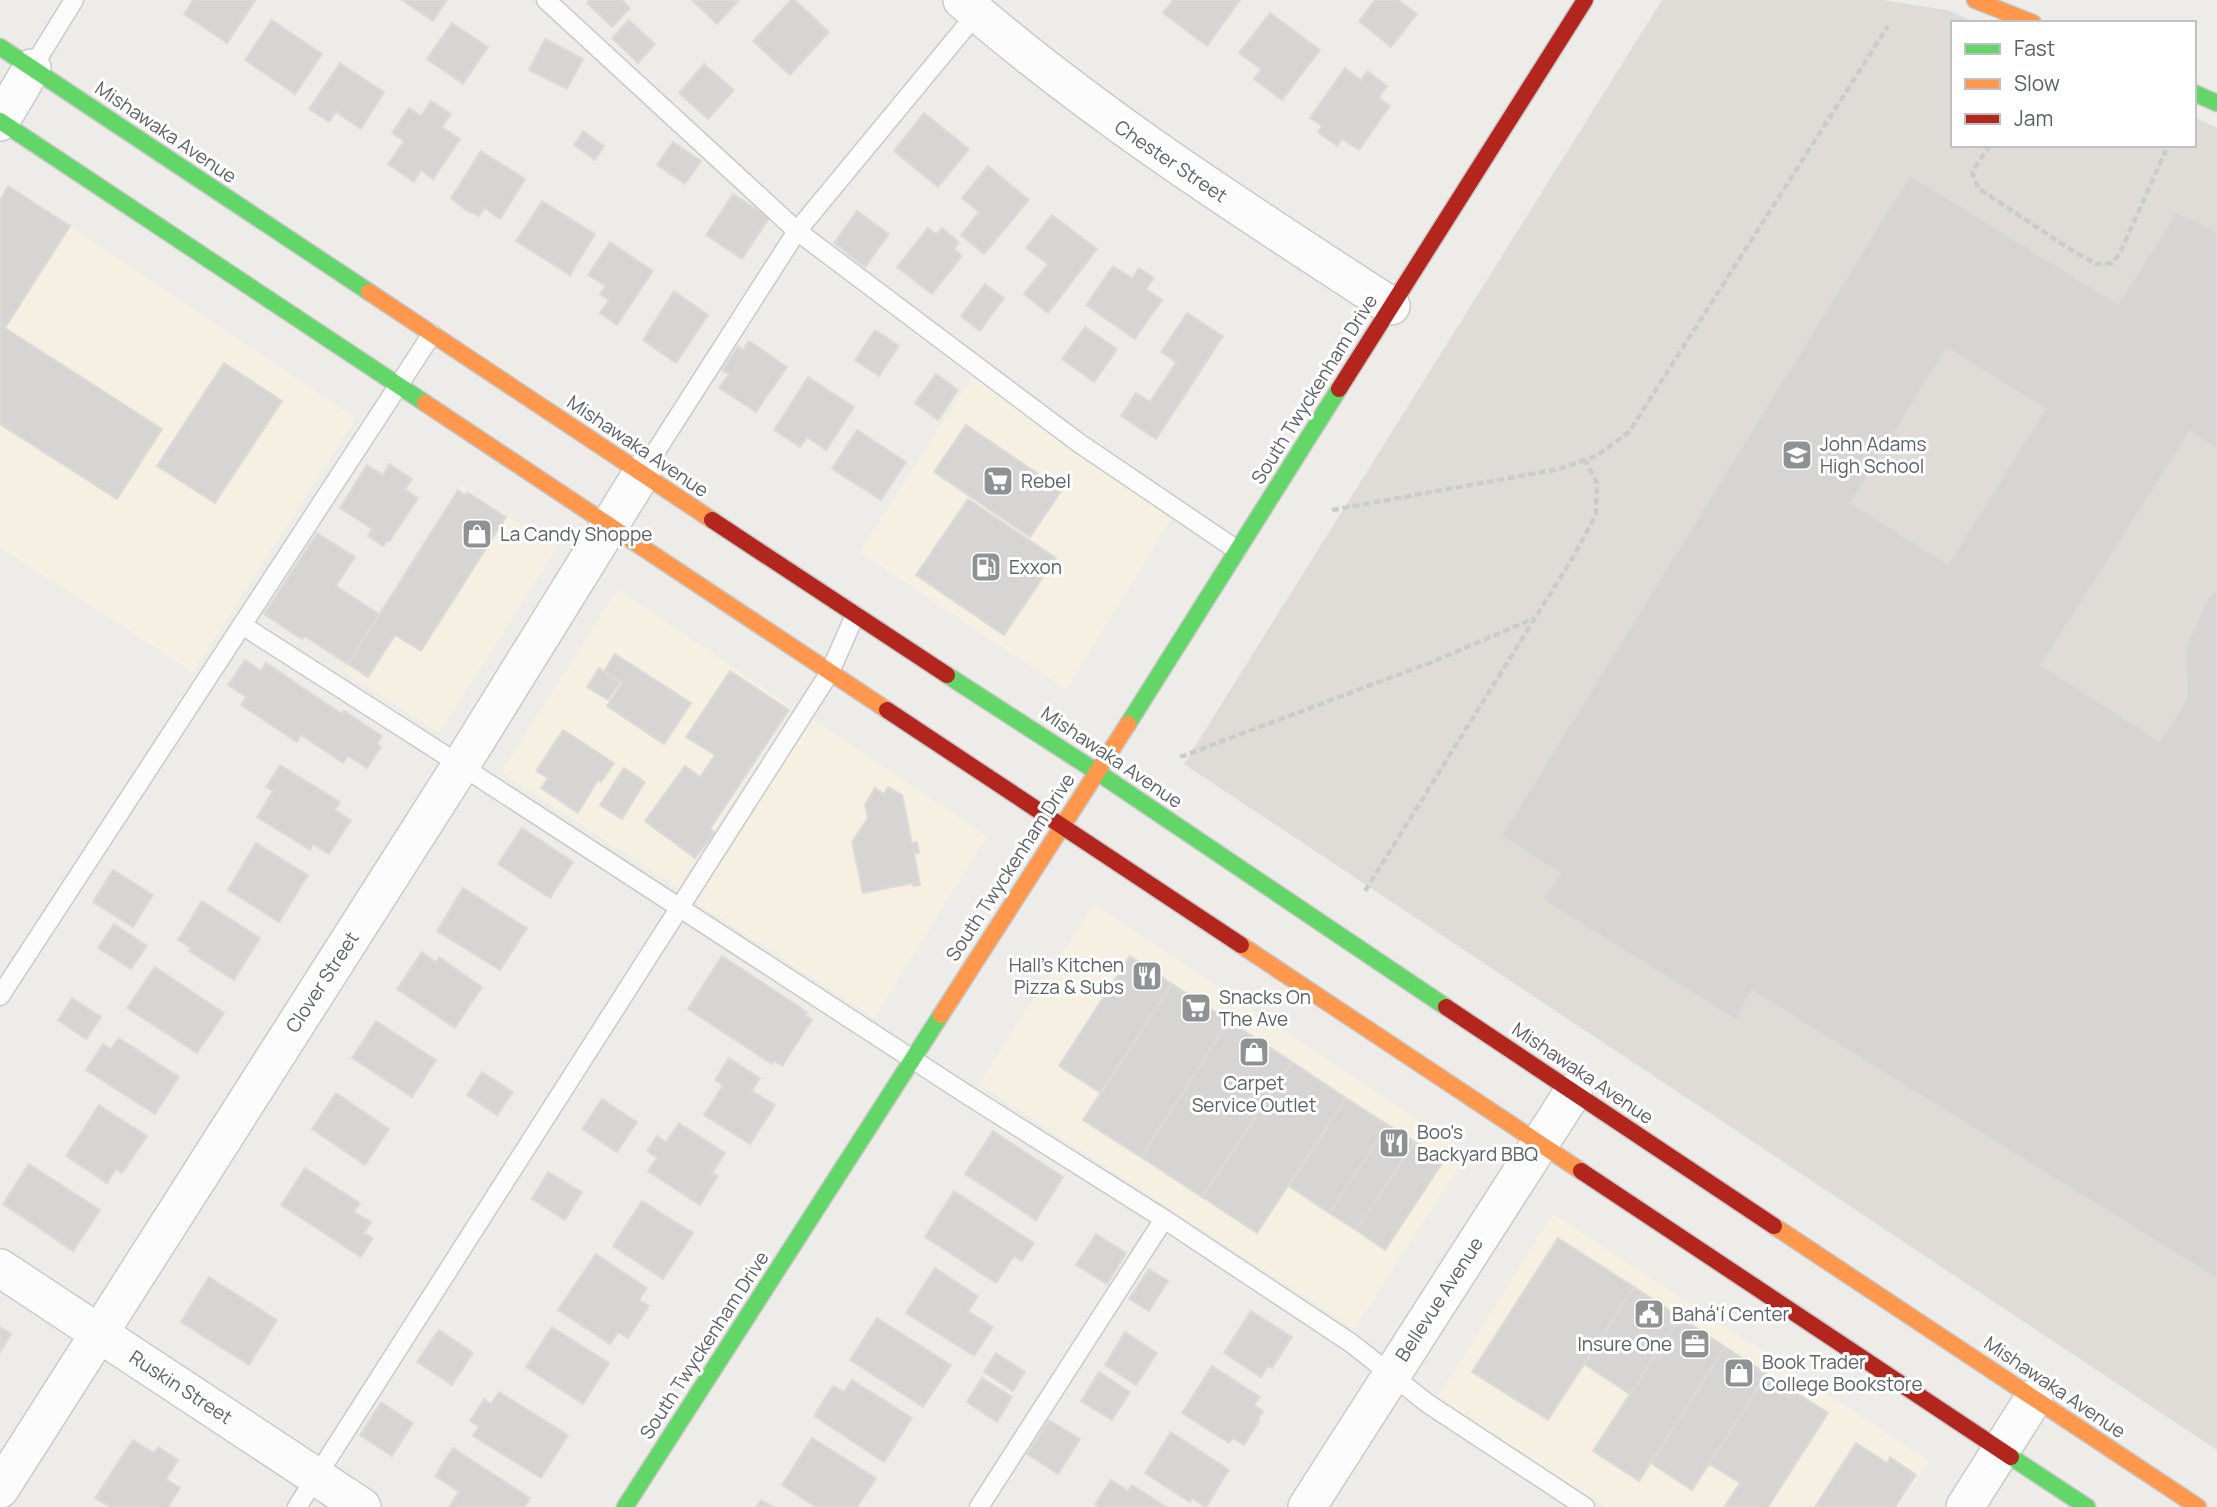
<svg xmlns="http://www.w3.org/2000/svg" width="2217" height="1507" font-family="Manrope,sans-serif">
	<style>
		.commercial { fill: #f6f0e2 }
		.education { fill: #dfdcd8 }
		.building { fill: #d6d5d3; stroke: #dcdbd7; stroke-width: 2; fill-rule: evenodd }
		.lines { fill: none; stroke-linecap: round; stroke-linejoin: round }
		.lane-casing { stroke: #c9caca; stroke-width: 21 }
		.street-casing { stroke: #c9caca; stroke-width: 40 }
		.fast-casing { stroke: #c8c8c8; stroke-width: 19 }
		.slow-casing { stroke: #c8c8c8; stroke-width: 19 }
		.jam-casing { stroke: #c8c8c8; stroke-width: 19 }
		.path { stroke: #c9cecb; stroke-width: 4.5; stroke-dasharray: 7 3.5; stroke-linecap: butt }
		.lane { stroke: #fcfcfc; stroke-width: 18 }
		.street { stroke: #fcfcfc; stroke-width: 37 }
		.fast { stroke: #63d668; stroke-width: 16 }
		.slow { stroke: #ff974d; stroke-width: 16 }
		.jam { stroke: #b3261e; stroke-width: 16 }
		.labels { text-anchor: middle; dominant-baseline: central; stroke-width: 6; stroke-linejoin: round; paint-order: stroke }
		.street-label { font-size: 19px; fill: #5d6165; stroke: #fff }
		.poi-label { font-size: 19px; fill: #5d6165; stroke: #fff; text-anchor: start }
	</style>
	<rect width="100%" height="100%" fill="#edece8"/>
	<!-- commercial -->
	<path class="commercial" d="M7,184l349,234 -163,254 -193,-125v-353z
		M972,377l200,141 -106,172 -206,-138z
		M461,486l96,62 -118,185 -96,-62z
		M618,589l174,119 -114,180 -177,-116z
		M811,718l176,118 -113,182 -180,-117z
		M1094,904l374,249 -114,176 -375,-245z
		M1553,1214l376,247 -30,46h-294l-167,-110z"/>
	<!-- education -->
	<path class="education" d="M1662,0h220l65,10 30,13h-24v122h241v-28l23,11v1322l-1033,-686z"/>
	<!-- building -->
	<path class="building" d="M193,0h61l1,1 -28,42 -43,-29z
		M402,0h45l-14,21z
		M589,0h33l8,8 -18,19 -25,-24z
		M692,0h47l-22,24z
		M791,0h4l34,32 -39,43 -37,-34z
		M1173,0h67l-33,46 -44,-33z
		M1375,0h23l19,14 -26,33 -32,-26z
		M1270,13l50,37 -38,50 -28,-21 7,-10 -22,-16z
		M272,20l50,34 -27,40 -50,-34z
		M629,20l26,24 -17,19 -26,-25z
		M452,23l36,24 -25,37 -36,-25z
		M545,39l38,20 -16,30 -38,-19z
		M340,63l44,29 -23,37 -25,-17 -7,10 -20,-13z
		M704,64l30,26 -26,29 -29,-26z
		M1345,68l16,12 6,-9 20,15 -8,12 11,8 -31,44 -17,-11 -5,7 -19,-14 4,-6 -12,-8z
		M431,101l20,13 -9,13 18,12 -27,40 -12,-9 -7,12 -26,-18 16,-23 -12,-8 17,-25 12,8z
		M924,113l45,36 -31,38 -44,-36z
		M583,131l21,15 -9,14 -21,-15z
		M673,142l28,19 -16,23 -28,-19z
		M481,151l44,28 -25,40 -15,-11 -6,8 -12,-5 -16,-13z
		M988,166l41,34 -45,54 -23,-19 18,-23 -17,-14z
		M1910,175l208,129 58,-92 41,19v218l-27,-17 -149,233 119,76 27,-43 -1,-51 22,-49 9,-9v690l-465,-288 -16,29 -193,-120 17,-27 -59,-37zM1947,348l98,61 -97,155 -97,-61z
		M8,186l62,40 -65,102 157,101 -45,70 -117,-75v-224z
		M733,194l36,24 -27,41 -36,-24z
		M542,201l53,33 -25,41 -54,-34z
		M857,211l32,23 -24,33 -31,-24z
		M1052,215l45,34 -49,64 -24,-19 24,-30 -22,-16z
		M928,228l8,6 6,-6 17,14 -5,7 8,7 -30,38 -35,-27z
		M610,242l43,29 -36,54 -17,-12 9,-13 -9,-6 6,-8 -18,-11z
		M1113,266l19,12 7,-10 15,10 -8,11 16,11 -27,39 -49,-34z
		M985,284l19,14 -24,33 -19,-15z
		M674,291l34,24 -32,48 -33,-23z
		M1187,313l36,23 -67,103 -35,-23 15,-23 14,9 26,-40 -15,-10z
		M1085,327l32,22 -23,33 -32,-23z
		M875,330l24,16 -20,30 -24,-16z
		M749,341l38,26 -31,45 -37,-24 10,-14 -7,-4 16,-24 5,4z
		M224,363l58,38 -67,102 -58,-37z
		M936,374l22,16 -20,30 -23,-17z
		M808,377l46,30 -28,43 -19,-13 -7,10 -26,-17z
		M966,425l96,65 -32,47 -96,-65z
		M857,430l49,32 -25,38 -49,-31z
		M389,464l23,15 -7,10 13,9 -29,44 -2,-1 -4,5 -15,-10 4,-7 -32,-21 27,-43 16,10z
		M458,490l7,5 2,-3 39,25 -85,134 -26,-16 -27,42 -20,-13z
		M968,499l88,59 -52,77 -88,-60z
		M317,533l38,24 -19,29 43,28 -31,50 -44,-28 -2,3 -38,-25z
		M615,654l76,49 -27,41 -57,-38 15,-23 -18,-12z
		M245,660l16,11 5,-8 76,51 2,-3 38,25 -5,8 4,3 -14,21 -19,-12 -5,7 -42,-28 -4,7 -56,-37 5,-8 -18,-12z
		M599,668l21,14 -12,18 -21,-13z
		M730,671l59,39 -79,119 5,3 -20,26 -50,-37 40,-55 15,11 15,-22 -29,-18z
		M563,730l51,33 -13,19 -3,-2 -20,33 -37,-25 7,-10 -12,-7z
		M280,765l60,37 -5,8 16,10 -22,34 -16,-10 -3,6 -53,-33 16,-26 -7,-4z
		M624,768l21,14 -23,37 -22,-14z
		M888,787l14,8 10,48 5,-1 2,11 -5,1 6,31 -7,1v-3l-50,10 -11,-51 16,-24 -3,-13 10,-17 9,6z
		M522,828l51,34 -23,36 -52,-34z
		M256,843l52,32 -29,47 -51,-32z
		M113,870l40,25 -20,32 -40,-25z
		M463,888l64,40 -27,42 -63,-39z
		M202,901l58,37 -26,42 -45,-29 2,-3 -13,-8z
		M114,924l33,22 -16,23 -33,-21z
		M422,952l14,10 3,-5 43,30 -27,41 -58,-39z
		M722,956l85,56 -2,3 7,5 -30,46 -8,-5 -2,3 -84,-55z
		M1130,956l42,28 -71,109 -42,-27z
		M155,967l69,46 -27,40 -70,-45z
		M1172,984l57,37 -88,136 -58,-37z
		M72,998l29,19 -15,22 -28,-19z
		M376,1021l60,39 -24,37 -60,-39z
		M1229,1021l63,41 -90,135 -61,-40z
		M119,1038l60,39 -24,37 -69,-44 17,-26 8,5z
		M729,1058l31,20 -8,13 23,14 -25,39 -46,-29 19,-30 -8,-5z
		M1292,1062l54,36 -89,135 -55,-36z
		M482,1072l31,20 -16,23 -30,-20z
		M336,1093l53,36 -24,36 -53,-36z
		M1346,1098l42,27 -59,88 -40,-27z
		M602,1099l35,23 -20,30 -35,-23z
		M99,1105l48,31 -25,37 -6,-4 -9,14 -41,-27z
		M679,1123l46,30 -13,20 6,3 -18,29 -52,-34 9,-13 -10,-7 10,-15 9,6z
		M1388,1125l27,17 -59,88 -27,-17z
		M993,1131l70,46 -27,43 -71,-46z
		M1415,1142l28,20 -58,88 -29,-20z
		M29,1164l71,46 -27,41 -70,-47z
		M305,1168l55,35 -6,9 17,10 -7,11 9,5 -12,19 -80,-52z
		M548,1172l34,20 -17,28 -33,-21z
		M954,1191l80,52 -12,18 -8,-5 -18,27 -71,-46z
		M642,1201l51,32 -30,46 -50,-33z
		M1096,1234l30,19 -19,31 -31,-19z
		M1558,1238l76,49 -86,133 -76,-48z
		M596,1254l51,34 -8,12 10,6 -21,32 -10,-6 -8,12 -52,-34z
		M935,1268l43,28 -10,15 25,16 -19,29 -68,-43z
		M1149,1269l19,12 -19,30 -20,-12z
		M209,1277l68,43 -28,45 -68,-43z
		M1634,1287l46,30 -50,77 -46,-30z
		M1251,1311l41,26 -20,31 -4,-2 -7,11 -37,-24z
		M1680,1317l45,30 -86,134 -46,-30z
		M877,1318l74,47 -28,42 -73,-47z
		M0,1327l11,7 -11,18z
		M552,1327l57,36 -26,41 -57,-37z
		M439,1330l34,23 -21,32 -35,-23z
		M1125,1332l32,21 -21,32 -31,-20z
		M1725,1347l42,27 -75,116 -41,-27z
		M996,1353l29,19 -12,19 -29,-19z
		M1212,1366l48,31 -6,8 9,6 -6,10 2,1 -15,23 -11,-7 -4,5 -47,-30z
		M1099,1372l31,20 -18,28 -31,-19z
		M1767,1374l61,39 -60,94h-44l16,-24 -31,-19z
		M982,1378l30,19 -15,25 -30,-20z
		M852,1380l60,38 -28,44 -70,-46 19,-30 11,6z
		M499,1392l69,43 -27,43 -68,-42 6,-10 -9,-5 14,-22 7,5z
		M381,1402l32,21 -21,33 -32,-21z
		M1049,1420l31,19 -22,35 -31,-20z
		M1171,1432l58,38 -23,37 -14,-9 -2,4 -45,-29z
		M812,1438l64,40 -19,29h-41l-34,-22z
		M133,1440l21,13 4,-6 20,13 -12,19 14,9 -12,19h-58l-15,-9z
		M1856,1443l31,20 3,-6 26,18 -21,32h-80z
		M453,1448l77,50 -6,9h-75l10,-15 -24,-16z
		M1111,1480l17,11 4,-6 34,22h-67l-4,-3z
		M761,1500l12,7h-17z"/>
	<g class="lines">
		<!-- lane casing -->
		<g class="lane-casing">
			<path id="lane" d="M546,0l251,231 282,212 158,107
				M32,68l42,-68
				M642,473l155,-242 180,-218
				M242,625l192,123 532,346 198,125 187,124 76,60 158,104
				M0,996l432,-662
				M297,1507l533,-835 25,-57
				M979,1507l185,-288"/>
		</g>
		<!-- street casing -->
		<g class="street-casing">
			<path id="street" d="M962,0c135,117 280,209 429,306
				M0,122l32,-54
				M0,1268l362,239
				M0,1489l461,-724 181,-292
				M1307,1507l266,-415
				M1965,1507l69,-109"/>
		</g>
		<!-- fast casing -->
		<g class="fast-casing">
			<path id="fast" d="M0,47l369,245
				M2194,93l23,10
				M0,121l425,282
				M947,675l150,97 349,235
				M1128,724l211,-335
				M2011,1457l76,50
				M625,1507l316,-492"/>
		</g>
		<!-- slow casing -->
		<g class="slow-casing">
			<path id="slow" d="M1975,0l58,23
				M369,292l343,228
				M425,403l462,307
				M1241,945l340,226
				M941,1015l187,-291
				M1774,1226l424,281"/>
		</g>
		<!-- jam casing -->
		<g class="jam-casing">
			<path id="jam" d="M1339,389l246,-389
				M712,520l235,155
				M887,710l354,235
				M1446,1007l328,219
				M1581,1171l430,286"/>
		</g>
		<!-- path -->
		<path class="path" d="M1990,145l-18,27 6,16 90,60 28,16 16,-1 8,-10 46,-103
			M1332,510l227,-41 37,-13 33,-24 259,-406
			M1180,757l252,-95 103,-44
			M1365,891l210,-337 21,-40 1,-31 -12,-23"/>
		<!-- lane -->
		<use href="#lane" class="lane"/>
		<!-- street -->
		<use href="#street" class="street"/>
		<!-- fast -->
		<use href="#fast" class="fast"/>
		<!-- slow -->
		<use href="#slow" class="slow"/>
		<!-- jam -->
		<use href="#jam" class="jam"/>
	</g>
	<!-- icons -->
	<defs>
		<g id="school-square" transform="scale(1.575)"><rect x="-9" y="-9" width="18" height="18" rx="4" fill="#8f9293" stroke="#fff"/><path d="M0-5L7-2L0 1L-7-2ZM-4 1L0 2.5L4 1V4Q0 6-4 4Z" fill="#fff"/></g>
		<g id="supermarket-square" transform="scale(1.575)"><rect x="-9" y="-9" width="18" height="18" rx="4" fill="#8f9293" stroke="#fff"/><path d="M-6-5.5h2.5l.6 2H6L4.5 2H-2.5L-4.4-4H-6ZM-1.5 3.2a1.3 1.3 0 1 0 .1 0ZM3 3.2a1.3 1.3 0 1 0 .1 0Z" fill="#fff"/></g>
		<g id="shop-square" transform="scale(1.575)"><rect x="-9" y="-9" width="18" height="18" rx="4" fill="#8f9293" stroke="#fff"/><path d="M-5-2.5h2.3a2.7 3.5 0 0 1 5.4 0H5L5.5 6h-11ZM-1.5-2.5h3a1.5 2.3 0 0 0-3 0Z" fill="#fff"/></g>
		<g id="fuel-square" transform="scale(1.575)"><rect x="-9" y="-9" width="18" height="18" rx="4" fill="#8f9293" stroke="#fff"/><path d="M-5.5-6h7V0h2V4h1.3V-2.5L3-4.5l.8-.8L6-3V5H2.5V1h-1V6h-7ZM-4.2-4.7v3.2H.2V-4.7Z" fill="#fff"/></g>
		<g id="restaurant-square" transform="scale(1.575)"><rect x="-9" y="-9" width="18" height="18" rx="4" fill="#8f9293" stroke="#fff"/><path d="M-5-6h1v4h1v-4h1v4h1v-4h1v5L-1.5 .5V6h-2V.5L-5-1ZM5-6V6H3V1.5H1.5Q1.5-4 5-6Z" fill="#fff"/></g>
		<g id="civic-square" transform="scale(1.575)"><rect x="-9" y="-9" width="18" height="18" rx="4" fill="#8f9293" stroke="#fff"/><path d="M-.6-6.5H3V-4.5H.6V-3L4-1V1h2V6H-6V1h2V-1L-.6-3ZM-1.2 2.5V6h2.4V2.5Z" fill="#fff"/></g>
		<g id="office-square" transform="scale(1.575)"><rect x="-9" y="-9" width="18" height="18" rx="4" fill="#8f9293" stroke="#fff"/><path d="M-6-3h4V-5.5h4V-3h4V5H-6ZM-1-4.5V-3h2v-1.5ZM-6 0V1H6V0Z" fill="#fff"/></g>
	</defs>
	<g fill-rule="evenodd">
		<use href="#school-square" x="1797" y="455"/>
		<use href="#supermarket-square" x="998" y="481"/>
		<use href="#shop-square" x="477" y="534"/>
		<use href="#fuel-square" x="986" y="567"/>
		<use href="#restaurant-square" x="1147" y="976"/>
		<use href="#supermarket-square" x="1196" y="1008"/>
		<use href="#shop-square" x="1254" y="1052"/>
		<use href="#restaurant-square" x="1394" y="1143"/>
		<use href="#civic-square" x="1649" y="1314"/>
		<use href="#office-square" x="1695" y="1344"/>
		<use href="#shop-square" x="1739" y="1373"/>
	</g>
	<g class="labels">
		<!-- street labels -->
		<g class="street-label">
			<text transform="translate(166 132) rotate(34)">Mishawaka Avenue</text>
			<text transform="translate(1171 161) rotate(34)">Chester Street</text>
			<text transform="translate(1314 389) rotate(-58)">South Twyckenham Drive</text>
			<text transform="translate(638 446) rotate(34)">Mishawaka Avenue</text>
			<text transform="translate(1112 757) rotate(34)">Mishawaka Avenue</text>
			<text transform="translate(1010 867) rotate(-57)">South Twyckenham Drive</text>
			<text transform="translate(322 982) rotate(-57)">Clover Street</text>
			<text transform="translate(1583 1073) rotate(34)">Mishawaka Avenue</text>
			<text transform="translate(1439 1299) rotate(-57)">Bellevue Avenue</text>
			<text transform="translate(704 1345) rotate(-57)">South Twyckenham Drive</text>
			<text transform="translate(181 1387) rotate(33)">Ruskin Street</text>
			<text transform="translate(2055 1387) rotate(34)">Mishawaka Avenue</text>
		</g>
		<!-- poi labels -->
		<g class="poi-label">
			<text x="1820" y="444">John Adams<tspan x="1820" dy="22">High School</tspan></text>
			<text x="1021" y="481">Rebel</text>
			<text x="500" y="534">La Candy Shoppe</text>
			<text x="1009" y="567">Exxon</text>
			<text x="1124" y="965" text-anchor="end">Hall's Kitchen<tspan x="1124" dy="22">Pizza &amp; Subs</tspan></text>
			<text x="1219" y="997">Snacks On<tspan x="1219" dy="22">The Ave</tspan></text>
			<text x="1254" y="1083" text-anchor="middle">Carpet<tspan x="1254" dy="22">Service Outlet</tspan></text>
			<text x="1417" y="1132">Boo's<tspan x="1417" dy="22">Backyard BBQ</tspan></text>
			<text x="1672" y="1314">Bahá'í Center</text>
			<text x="1672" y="1344" text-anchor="end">Insure One</text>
			<text x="1762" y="1362">Book Trader<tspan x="1762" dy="22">College Bookstore</tspan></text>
		</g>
	</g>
	<!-- legend -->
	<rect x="1951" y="21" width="245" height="126" fill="#ffffff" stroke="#bec0c1" stroke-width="2"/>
	<rect x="1965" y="44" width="35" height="10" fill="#63d668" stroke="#bec0c1" stroke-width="2"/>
	<text x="2014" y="56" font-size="21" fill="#5d6165">Fast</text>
	<rect x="1965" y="79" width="35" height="10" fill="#ff974d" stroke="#bec0c1" stroke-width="2"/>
	<text x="2014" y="91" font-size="21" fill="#5d6165">Slow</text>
	<rect x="1965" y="114" width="35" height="10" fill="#b3261e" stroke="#bec0c1" stroke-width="2"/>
	<text x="2014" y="126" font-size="21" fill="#5d6165">Jam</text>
</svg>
